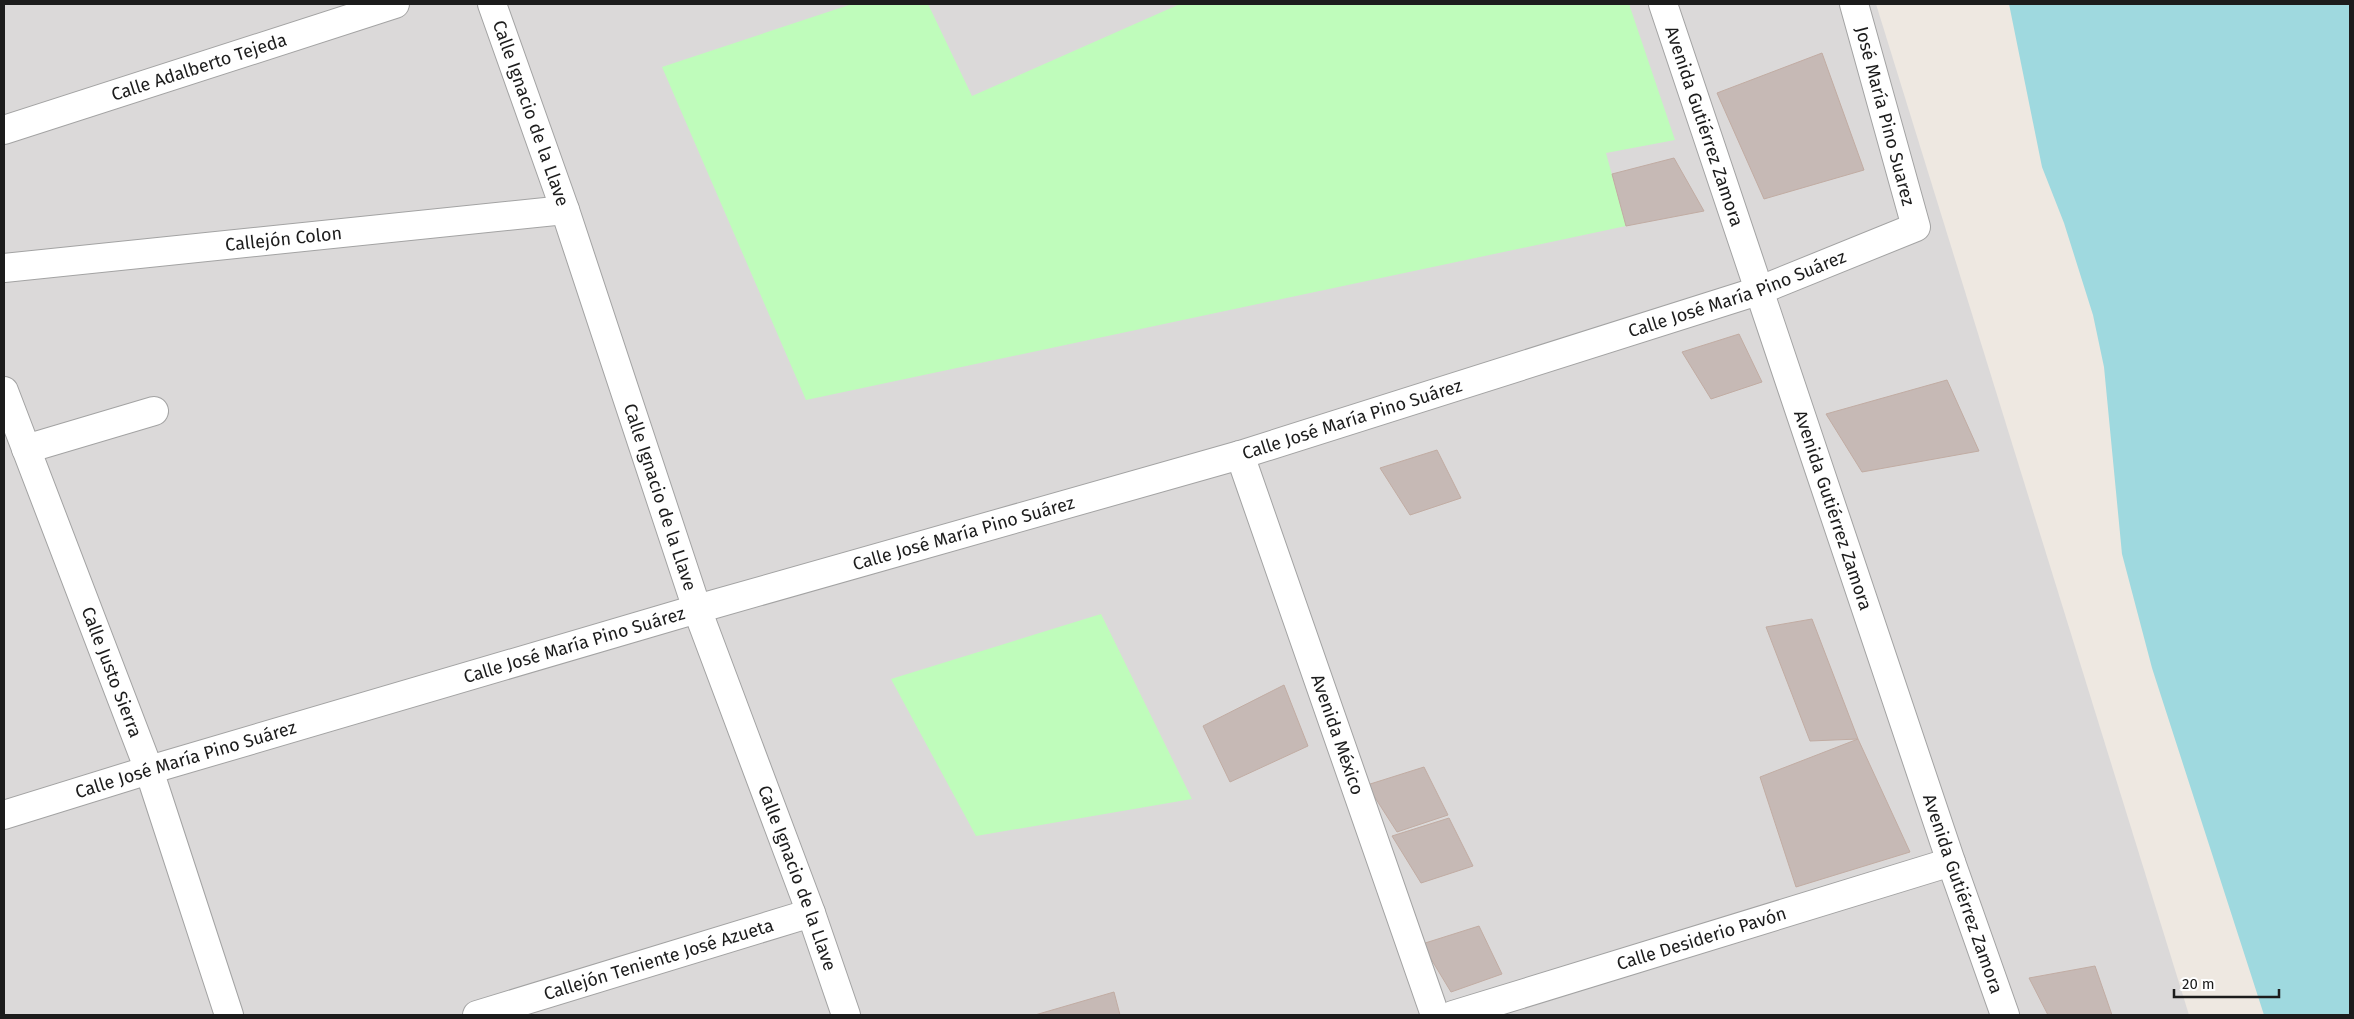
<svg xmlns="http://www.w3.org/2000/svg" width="2354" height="1019" font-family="'Fira Sans',sans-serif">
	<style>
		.residential { fill: #dbd9d9 }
		.park { fill: #bffcbb }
		.water { fill: #9fd9df }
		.building { fill: #c6b9b5; stroke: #c1aca3 }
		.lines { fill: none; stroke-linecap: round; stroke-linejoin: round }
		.minor-casing { stroke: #a3a3a3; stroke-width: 30 }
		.minor { stroke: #fff; stroke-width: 28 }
		.labels { text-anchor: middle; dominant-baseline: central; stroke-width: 4; stroke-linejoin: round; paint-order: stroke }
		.street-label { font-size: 18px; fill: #1c1c1c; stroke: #fff }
	</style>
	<rect width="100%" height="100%" fill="#eee8e1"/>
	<!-- residential -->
	<path class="residential" d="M4,4h1872l313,1011h-2185z"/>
	<!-- park -->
	<path class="park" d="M852,4h76l44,92 208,-92h449l46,136 -69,13 20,73 -820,174 -144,-333z
		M1101,614l91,185 -216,37 -85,-157z"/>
	<!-- water -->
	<path class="water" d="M2009,4h341v1011h-86l-112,-347 -30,-114 -18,-187 -11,-52 -29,-92 -22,-56z"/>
	<!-- building -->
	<path class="building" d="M1822,53l42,117 -100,29 -47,-106z
		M1674,158l30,53 -78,15 -14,-52z
		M1739,334l23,48 -51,17 -29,-47z
		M1947,380l32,71 -117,21 -36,-58z
		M1437,450l24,48 -51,17 -30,-47z
		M1812,619l46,120 -48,2 -44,-114z
		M1284,685l24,61 -78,36 -27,-56z
		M1858,739l52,113 -114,35 -36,-110z
		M1424,767l24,48 -51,17 -30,-47z
		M1449,818l24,48 -52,17 -29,-47z
		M1479,926l23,48 -51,18 -29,-48z
		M2095,966l17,49h-64l-19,-37z
		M1114,992l6,23h-85z"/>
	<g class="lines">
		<!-- minor casing -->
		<g class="minor-casing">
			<g id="minor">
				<path id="s1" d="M492,4l73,206 132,399 114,304 35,102"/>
				<path id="s2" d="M1663,4l288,858 54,153"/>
				<path id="s3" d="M4,130l391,-126"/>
				<path id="s4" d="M4,268l561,-58"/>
				<path id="s5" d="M4,391l145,379 80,245"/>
				<path d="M26,449l128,-38"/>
				<path id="s6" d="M1240,455l195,560"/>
				<path id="s7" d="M4,815l145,-45 548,-161 543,-154 518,-164 158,-64 -62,-223"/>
				<path id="s8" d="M477,1015l334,-102"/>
				<path id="s9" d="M1453,1015l498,-153"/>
			</g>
		</g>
		<!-- minor -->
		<use href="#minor" class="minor"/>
	</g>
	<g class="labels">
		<!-- street labels -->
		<g class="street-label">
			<text stroke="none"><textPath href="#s3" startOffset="205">Calle Adalberto Tejeda</textPath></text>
			<text stroke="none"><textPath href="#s1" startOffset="116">Calle Ignacio de la Llave</textPath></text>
			<text transform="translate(1885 116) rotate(75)">José María Pino Suarez</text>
			<text stroke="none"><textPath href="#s2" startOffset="129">Avenida Gutiérrez Zamora</textPath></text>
			<text stroke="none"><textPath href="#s4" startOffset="281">Callejón Colon</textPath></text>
			<text stroke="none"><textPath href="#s7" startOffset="1810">Calle José María Pino Suárez</textPath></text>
			<text stroke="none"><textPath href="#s7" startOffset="1405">Calle José María Pino Suárez</textPath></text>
			<text stroke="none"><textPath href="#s1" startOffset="521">Calle Ignacio de la Llave</textPath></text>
			<text stroke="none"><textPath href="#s2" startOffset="534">Avenida Gutiérrez Zamora</textPath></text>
			<text stroke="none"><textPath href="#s7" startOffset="1000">Calle José María Pino Suárez</textPath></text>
			<text stroke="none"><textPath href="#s7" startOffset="595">Calle José María Pino Suárez</textPath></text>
			<text stroke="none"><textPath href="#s5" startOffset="301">Calle Justo Sierra</textPath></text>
			<text stroke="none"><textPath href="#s6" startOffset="296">Avenida México</textPath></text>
			<text stroke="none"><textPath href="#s7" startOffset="190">Calle José María Pino Suárez</textPath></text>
			<text stroke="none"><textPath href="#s1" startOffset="926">Calle Ignacio de la Llave</textPath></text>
			<text stroke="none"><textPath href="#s2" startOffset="939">Avenida Gutiérrez Zamora</textPath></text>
			<text stroke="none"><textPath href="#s9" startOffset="260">Calle Desiderio Pavón</textPath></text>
			<text stroke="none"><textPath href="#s8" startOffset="190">Callejón Teniente José Azueta</textPath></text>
		</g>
	</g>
	<!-- border -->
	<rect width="2354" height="1019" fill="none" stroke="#1c1c1c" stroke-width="10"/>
	<!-- scale -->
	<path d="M2174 989v8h105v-8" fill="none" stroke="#1c1c1c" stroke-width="2.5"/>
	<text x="2182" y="989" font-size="15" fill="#1c1c1c" stroke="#ffffff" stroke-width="4" paint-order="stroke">20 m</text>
</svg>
